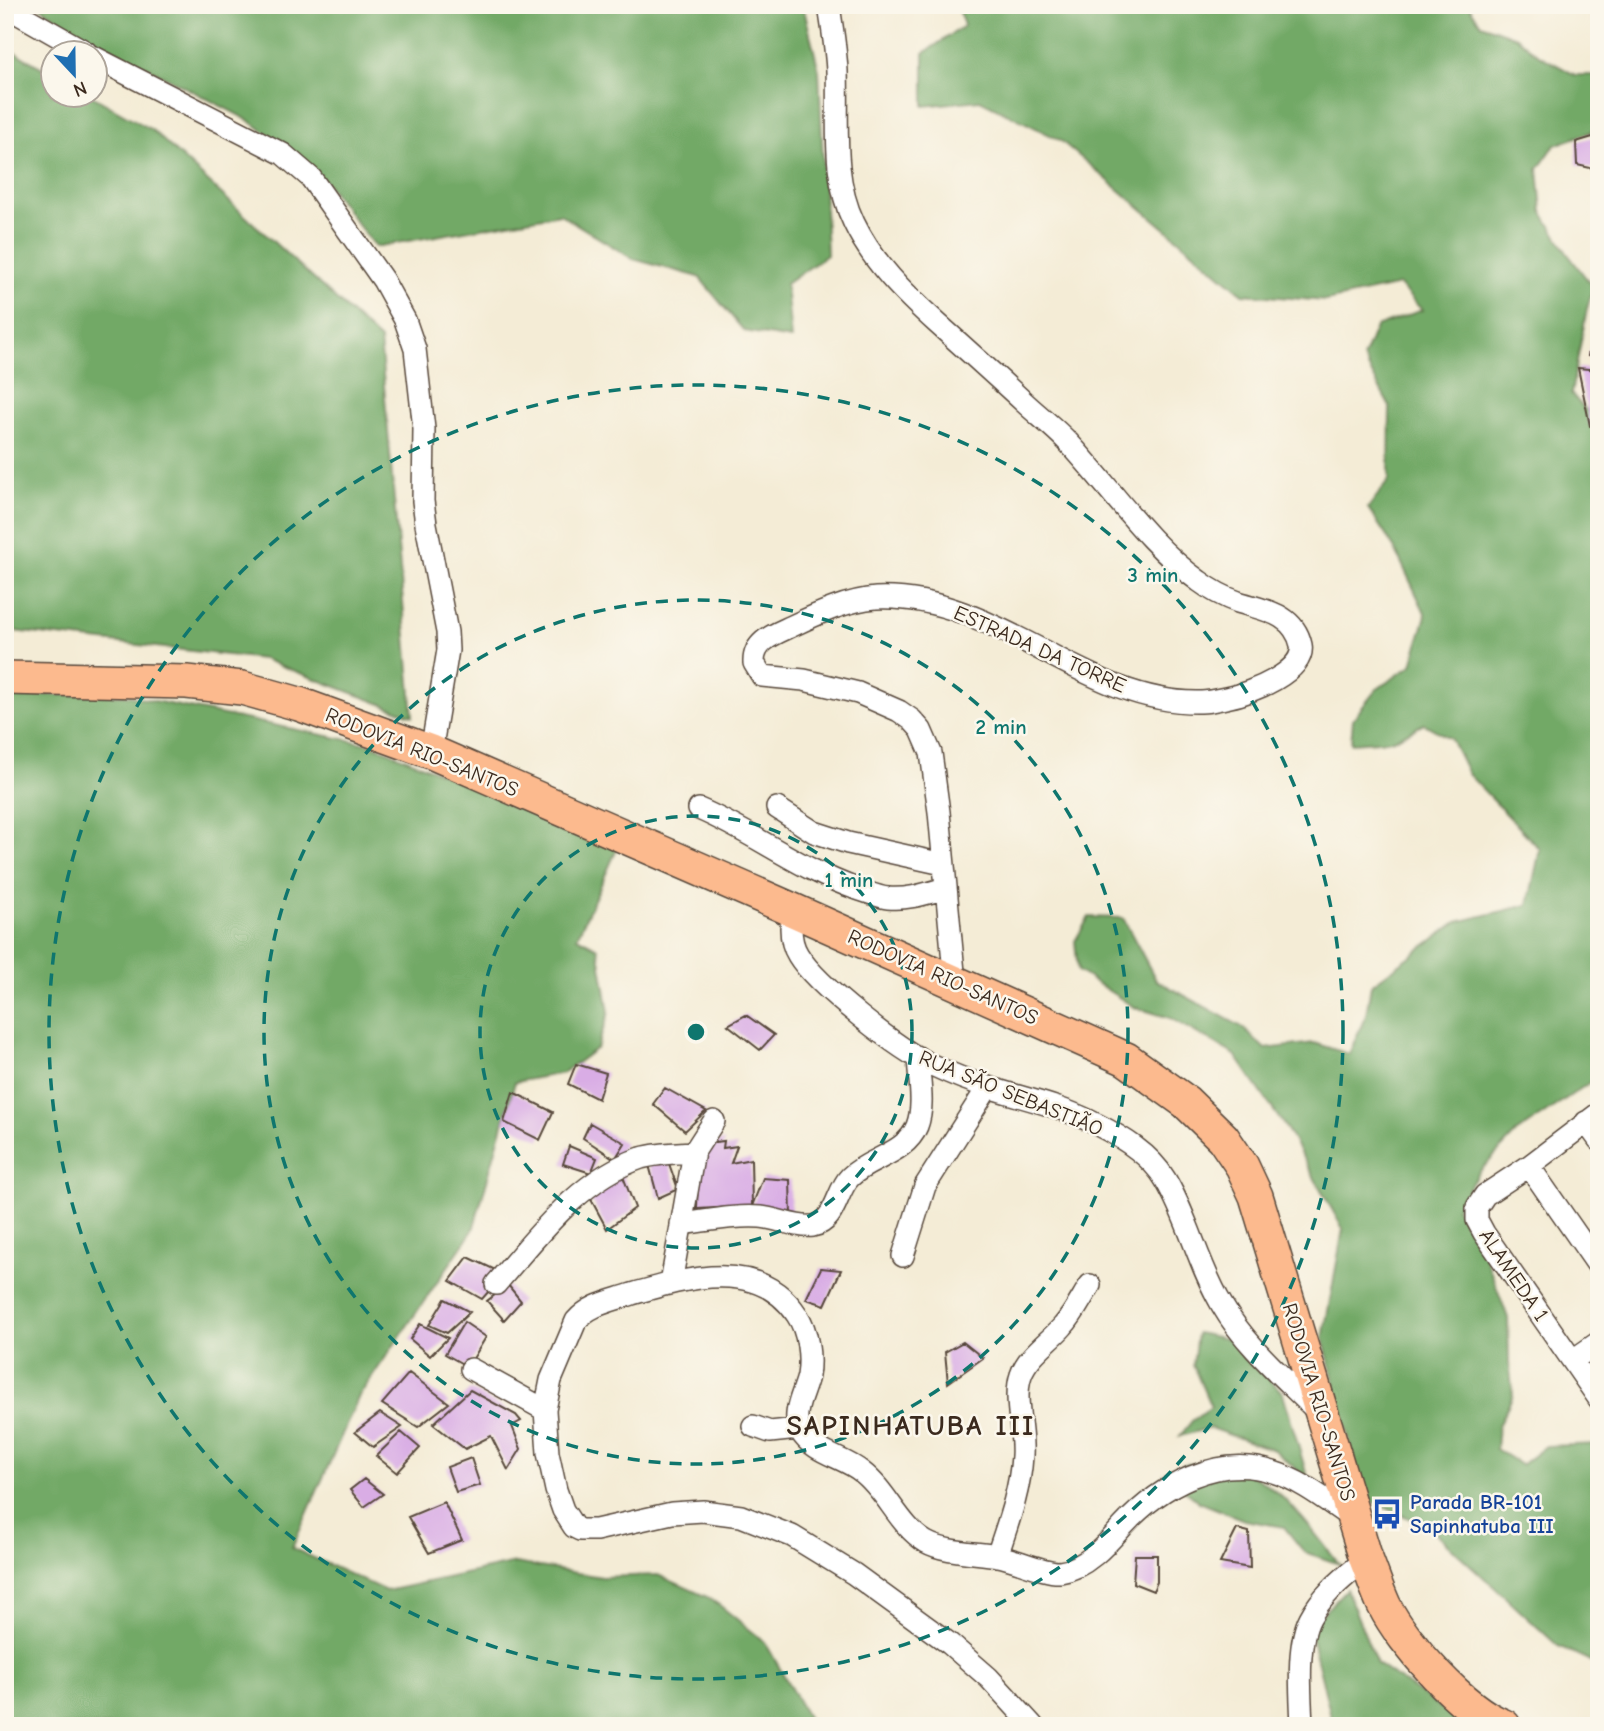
<svg xmlns="http://www.w3.org/2000/svg" width="1604" height="1731" font-family="'Comic Neue',sans-serif">
	<style>
		.forest { fill: #72a966; stroke: #566a42; stroke-width: 2 }
		.building { fill: #d9ade5 }
		.lines { fill: none; stroke-linecap: round; stroke-linejoin: round }
		.minor-casing { stroke: #57473a; stroke-width: 24 }
		.trunk-casing { stroke: #57473a; stroke-width: 36 }
		.minor { stroke: #fff; stroke-width: 21 }
		.trunk { stroke: #fcba8e; stroke-width: 33 }
		.ring { fill: none; stroke: #0f766e; stroke-width: 3.5; stroke-dasharray: 12 9 }
		.labels { text-anchor: middle; dominant-baseline: central; stroke-width: 5; stroke-linejoin: round; paint-order: stroke }
		.street-label { font-size: 21px; fill: #3b2a1e; stroke: #fbf7ec }
		.transit-label { font-size: 21px; font-weight: bold; fill: #164399; stroke: #fbf7ec; text-anchor: start }
		.district-label { font-size: 28px; font-weight: bold; letter-spacing: 2px; fill: #3b2a1e; stroke: #fbf7ec }
		.centre { fill: #0f766e; stroke: #fbf7ec; stroke-width: 3.5 }
		.ring-label { font-size: 21px; text-anchor: middle; font-weight: bold; fill: #0f766e; stroke: #fbf7ec; stroke-width: 5; stroke-linejoin: round; paint-order: stroke }
	</style>
	<rect width="100%" height="100%" fill="#fbf7ec"/>
	<filter id="ink" filterUnits="userSpaceOnUse"><feTurbulence type="fractalNoise" baseFrequency=".0143" numOctaves="2"/><feDisplacementMap in="SourceGraphic" scale="14" xChannelSelector="R" yChannelSelector="G"/><feConvolveMatrix kernelMatrix="1 2 1 2 8 2 1 2 1" color-interpolation-filters="sRGB"/></filter>
	<filter id="wash" filterUnits="userSpaceOnUse"><feTurbulence type="fractalNoise" baseFrequency=".00686" numOctaves="4" result="noise"/><feDisplacementMap in="SourceGraphic" scale="28" xChannelSelector="R" yChannelSelector="G"/><feGaussianBlur stdDeviation="1.57" result="paint"/><feColorMatrix in="noise" values="0 0 0 0 0 0 0 0 0 0 0 0 0 0 0 0 0 1.4 0 .05"/><feComposite in="paint" operator="in"/></filter>
	<g filter="url(#wash)">
		<rect width="100%" height="100%" fill="#f4ecd6"/>
		<!-- forest -->
		<path class="forest" d="M37,5h766l16,66 8,184 -41,29 5,55 -47,-8 -45,-54 -66,-18 -73,-45 -185,33 -49,-64 -36,-33 -42,-30 -169,-88z
			M958,5h510l13,19 35,13 21,17 38,21h24v54l-44,16 -17,24 4,42 25,42 26,34 -6,22 -16,85 28,30v652l-83,57 -37,39 -23,36 30,51 22,59 1,44 4,33 -15,31 -2,23 25,16 25,-19 53,-2v221l-41,-19 -129,-119 -65,-29 -41,-160 20,-109 -55,-98 -53,-76 -65,-37 -36,-11 -56,-36 -3,-30 14,-24 34,1 33,62 86,47 23,22 49,-6 35,11 17,-39 5,-30 86,-63 71,-17 12,-56 -72,-75 -17,-35 -27,-15 -31,16 -42,3 2,-24 23,-29 36,-25 14,-50 -31,-66 -27,-41 21,-28 1,-73 -27,-49 13,-31 46,-17 -23,-25 -73,16 -83,-7 -183,-154 -80,-40 -56,6v-53l40,-27z
			M5,47l47,26v21l38,1 62,35 228,210 33,376 -150,-57 -258,-29z
			M5,695h120l248,50 245,102 -41,90 21,11 11,64 -12,36 -34,25 -48,9 -42,148 -114,166 -67,152 94,43 129,-28 87,14 56,-2 54,24 53,43 47,84h-807z
			M1197,1333l35,7 51,53 25,86 -34,-29 -64,-22 -30,8 12,-15 19,-14 -18,-42z
			M1185,1464c13,0 30,-1 43,2 51,14 80,59 111,98l-35,-12 -20,-25 -40,-7 -45,-18 -35,-28z
			M1346,1589l31,75 66,45 40,17h-153l1,-10 -22,-88z"/>
		<g id="blocks">
			<!-- building -->
			<path class="building" d="M1599,135v35l-22,-5 -1,-23z
				M1599,323v37l-11,-4 7,-31z
				M1578,368l21,2v55l-9,1z
				M746,1015l28,20 -14,15 -32,-25z
				M576,1064l30,9 -8,26 -30,-15z
				M665,1088l41,23 -21,20 -32,-27z
				M513,1092l40,20 -13,28 -36,-18z
				M590,1123l35,20 -10,16 -32,-21z
				M724,1141l-1,7 14,-2 -6,17 20,-4 1,47 11,-28 27,2 1,36 -40,-8 1,-2 -55,3 2,-65z
				M569,1146l28,12 -6,15 -28,-9z
				M668,1161l10,28 -20,9 -9,-33z
				M621,1171l14,37 -28,21 -20,-37z
				M468,1257l36,17 -22,25 -32,-18z
				M821,1268l20,2 -16,35 -19,-6z
				M508,1285l13,16 -17,19 -17,-19z
				M445,1299l25,13 -23,21 -18,-8z
				M464,1322l22,15 -18,30 -23,-13z
				M420,1324l28,14 -18,18 -20,-17z
				M963,1342l20,16 -35,25 -3,-31z
				M409,1373l40,30 -31,24 -36,-23z
				M470,1390l46,25 5,6 -9,5 9,23 -13,21 -17,-34 -26,13 -32,-25z
				M380,1413l22,14 -29,20 -18,-15z
				M401,1432l19,16 -23,25 -21,-17z
				M471,1458l9,27 -24,7 -9,-25z
				M364,1479l19,15 -19,13 -14,-17z
				M444,1502l18,38 -33,13 -21,-36z
				M1237,1529l12,3 1,36 -30,-5z
				M1135,1555h22v27l-4,9 -20,-8z"/>
		</g>
	</g>
	<g filter="url(#ink)">
		<use href="#blocks" fill-opacity="0" stroke="#57473a" stroke-width="2"/>
		<g class="lines">
			<!-- minor casing -->
			<g class="minor-casing">
				<path id="minor" d="M829,5c3,22 7,44 8,66 2,50 -6,105 17,152 19,40 51,71 84,101 29,26 58,52 87,79 14,13 30,25 43,39 44,47 79,102 131,139 12,9 25,16 39,21 25,8 56,11 63,43 5,27 -51,48 -71,52 -10,2 -20,5 -29,5 -118,3 -202,-109 -325,-104 -28,2 -59,16 -84,28 -17,8 -39,15 -38,37l8,13 42,4 54,13 41,18 13,9 9,10 10,23 8,59 16,171
					M5,6l81,46
					M94,57l189,97 28,24 72,102 22,40 10,29 9,80 -1,72 3,23 21,108 1,18 -17,102
					M777,808l37,24 34,11 95,21
					M699,809c54,23 102,61 158,80 10,3 21,8 31,9 20,2 40,-5 58,-10
					M793,910c-3,15 -4,31 5,45 18,30 102,96 134,110 19,9 39,17 59,23 35,11 73,19 105,36 26,13 54,30 69,55 24,40 33,86 57,126 23,40 62,73 95,106
					M1599,1113l-70,53 -44,29 -8,12v13l7,13 115,166
					M1586,1122l13,18
					M1529,1166l70,101
					M681,1224c26,-3 53,-9 79,-7 17,1 36,11 53,9 23,-4 23,-35 37,-49 19,-19 56,-23 67,-51 8,-21 2,-46 1,-69
					M903,1256l22,-70 63,-99
					M671,1283l23,-131 20,-31
					M496,1284c41,-47 83,-105 145,-126 17,-5 36,-5 53,-6
					M1573,1360l26,-18
					M471,1369l74,41
					M753,1426l17,6 28,-3
					M997,1556c11,-33 23,-65 25,-100 2,-24 -9,-58 -1,-81 6,-19 29,-34 42,-49 11,-12 18,-27 27,-41
					M1033,1726l-44,-48 -39,-34 -96,-70 -62,-38 -51,-20 -38,-5 -31,2 -76,17h-16l-6,-3 -11,-17 -7,-20 -8,-37 -3,-43 6,-30 25,-59c14,-17 36,-20 56,-27 55,-16 127,-37 165,21 11,16 14,42 11,61 -4,18 -18,38 -7,56 12,21 43,25 61,40 25,19 37,54 64,70 20,11 50,10 72,14 17,3 47,17 62,16 25,-3 47,-28 63,-46 37,-40 95,-73 150,-54 30,9 56,31 82,48
					M1302,1726c-1,-31 -6,-81 8,-108 13,-25 36,-42 56,-59"/>
			</g>
			<!-- trunk casing -->
			<g class="trunk-casing">
				<path id="trunk" d="M5,678l182,4 55,6 57,16 132,48 362,158 333,149 60,43 37,36 19,28 14,30 110,363c6,15 11,31 18,46 18,37 81,108 120,121"/>
			</g>
			<!-- minor -->
			<use href="#minor" class="minor"/>
			<!-- trunk -->
			<use href="#trunk" class="trunk"/>
		</g>
	</g>
	<!-- distance rings -->
	<g class="ring">
		<circle cx="696" cy="1032" r="216"/>
		<circle cx="696" cy="1032" r="432"/>
		<circle cx="696" cy="1032" r="647"/>
	</g>
	<!-- icons -->
	<defs>
		<g id="bus-bare" transform="scale(2.415)"><path d="M-5-6H5V4H4V6H2V4H-2V6H-4V4H-5ZM-3.5-4V0h7V-4ZM-3.5 1.2v1.5H-2V1.2ZM2 1.2v1.5H3.5V1.2Z" fill="#1a4fb4" stroke="#fbf7ec" stroke-width="2.5" paint-order="stroke"/></g>
	</defs>
	<g fill-rule="evenodd">
		<use href="#bus-bare" x="1387" y="1514"/>
	</g>
	<g class="labels">
		<!-- street labels -->
		<g class="street-label">
			<text transform="translate(1040 649) rotate(24)">ESTRADA DA TORRE</text>
			<text transform="translate(422 752) rotate(22)">RODOVIA RIO-SANTOS</text>
			<text transform="translate(943 977) rotate(24)">RODOVIA RIO-SANTOS</text>
			<text transform="translate(1011 1093) rotate(22)">RUA SÃO SEBASTIÃO</text>
			<text transform="translate(1514 1275) rotate(56)">ALAMEDA 1</text>
			<text transform="translate(1319 1402) rotate(73)">RODOVIA RIO-SANTOS</text>
		</g>
		<!-- transit labels -->
		<g class="transit-label">
			<text x="1410" y="1502">Parada BR-101<tspan x="1410" dy="24">Sapinhatuba III</tspan></text>
		</g>
		<!-- district labels -->
		<g class="district-label">
			<text x="911" y="1426">SAPINHATUBA III</text>
		</g>
	</g>
	<circle cx="696" cy="1032" r="10" class="centre"/>
	<g class="ring-label">
		<text x="1153" y="582">3 min</text>
		<text x="1001" y="734">2 min</text>
		<text x="849" y="887">1 min</text>
	</g>
	<!-- margin -->
	<rect width="1604" height="1731" fill="none" stroke="#fbf7ec" stroke-width="28"/>
	<!-- north arrow -->
	<g transform="translate(74 74) rotate(158)"><circle r="33" fill="#fbf7ec" stroke="#aea59a" stroke-width="2"/>
	<path d="M0-5L12 26L0 18L-12 26Z" fill="#1f6fb2"/>
	<text y="-10" font-size="19" font-weight="bold" text-anchor="middle" fill="#3b2a1e">N</text>
	</g>
</svg>
